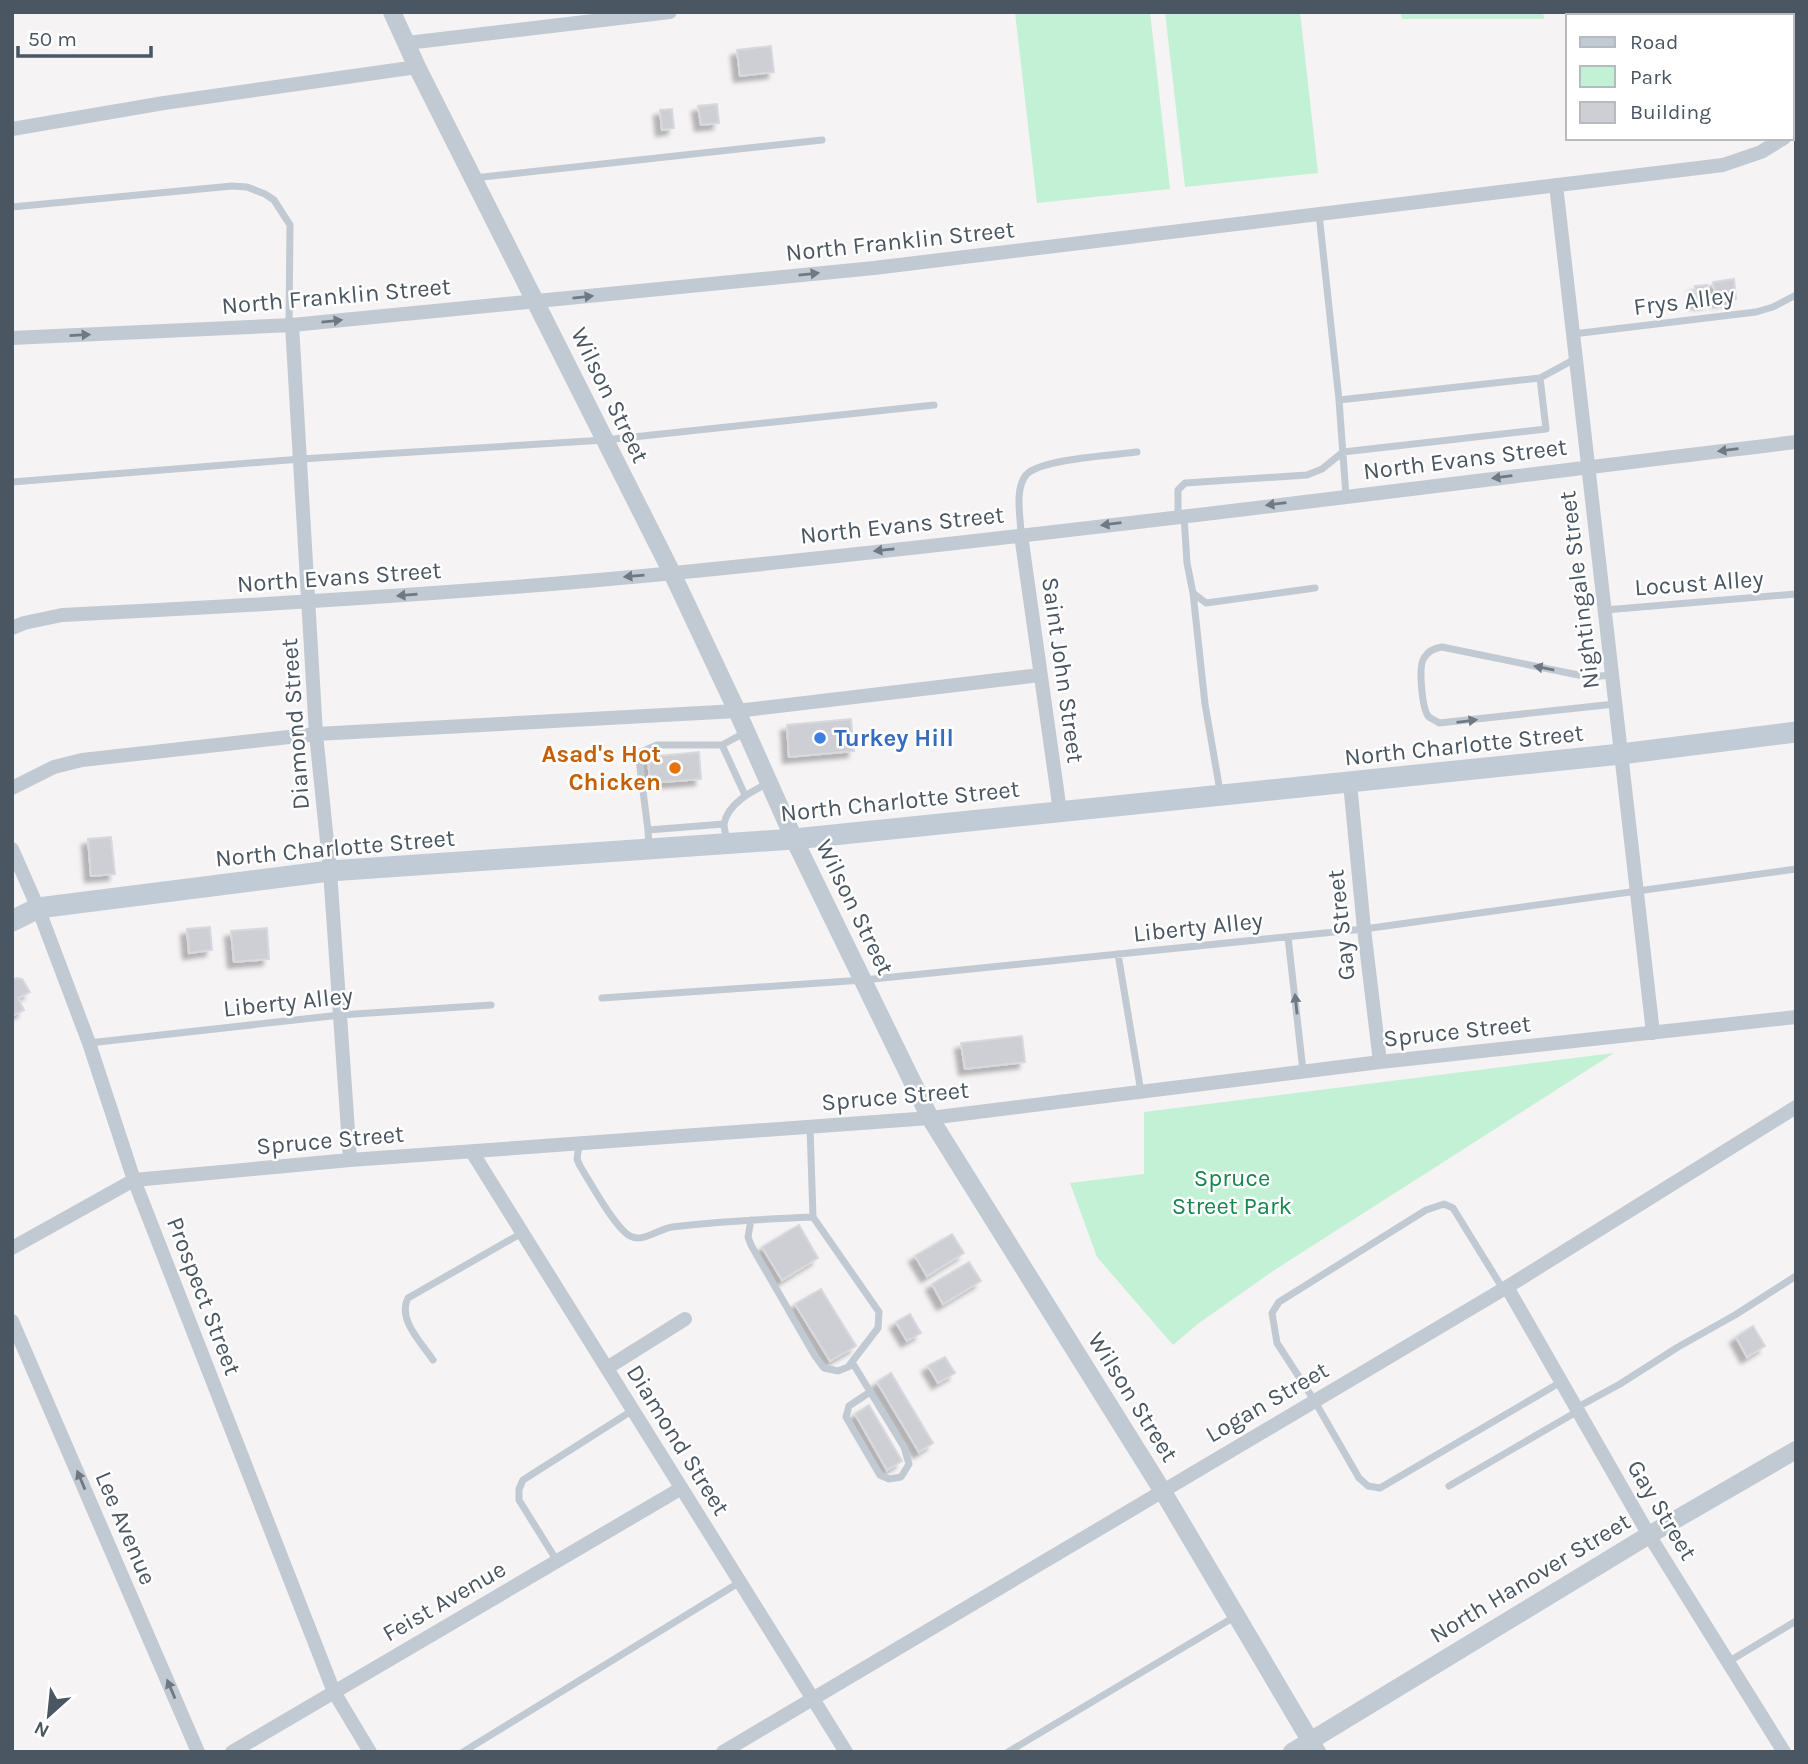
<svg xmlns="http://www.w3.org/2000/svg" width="1808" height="1764" font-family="Karla,sans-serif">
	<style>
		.green { fill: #c3f1d5 }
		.building { fill: #cdcfd5; stroke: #d7d9de; stroke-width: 2; filter: url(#shadow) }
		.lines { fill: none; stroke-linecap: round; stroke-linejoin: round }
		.service { stroke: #c1cad2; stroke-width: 7 }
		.minor { stroke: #c1cad2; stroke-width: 14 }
		.tertiary { stroke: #c1cad2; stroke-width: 18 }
		.secondary { stroke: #c1cbd6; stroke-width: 21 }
		.oneway { fill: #6e7983 }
		.shop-dot { fill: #3f7fe0; stroke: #fff; stroke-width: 2.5 }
		.food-dot { fill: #e8710a; stroke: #fff; stroke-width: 2.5 }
		.labels { text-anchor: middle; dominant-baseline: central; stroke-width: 5; stroke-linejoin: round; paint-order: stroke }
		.street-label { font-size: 24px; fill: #4a5661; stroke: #fff }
		.shop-label { font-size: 24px; font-weight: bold; fill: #366cbe; stroke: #fff; text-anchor: start }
		.food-label { font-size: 24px; font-weight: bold; fill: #c56008; stroke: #fff; text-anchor: end }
		.park-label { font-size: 24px; fill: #17864f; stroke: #fff }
	</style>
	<defs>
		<filter id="shadow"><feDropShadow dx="-6" dy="6" stdDeviation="2" flood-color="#0004"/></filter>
	</defs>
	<rect width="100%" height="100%" fill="#f5f3f3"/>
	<!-- green -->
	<path class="green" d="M1015,12h135l20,177 -133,14z
		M1165,12h135l18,161 -133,14z
		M1400,12h143l1,7h-142z
		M1614,1053l-338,216 -77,54 -26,22 -76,-88 -27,-74 74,-9v-62z"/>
	<!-- building -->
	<path class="building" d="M771,46l3,26 -34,4 -3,-26z
		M717,104l2,19 -18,2 -3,-19z
		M672,109l2,19 -12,2 -2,-20z
		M1734,279l2,20 -20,2 -3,-19z
		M1707,285l2,17 -13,1 -1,-17z
		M851,719l3,32 -65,6 -2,-32z
		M699,752l2,27 -51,4 -2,-26z
		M111,837l4,37 -24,2 -3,-37z
		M210,927l2,23 -23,3 -2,-24z
		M267,928l2,31 -35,3 -3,-31z
		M16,978l6,1 8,13 -12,6 6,12 -12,6v-36z
		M1022,1036l3,26 -60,7 -4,-26z
		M799,1225l19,33 -36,22 -20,-33z
		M952,1234l12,19 -37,23 -12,-20z
		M969,1262l12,19 -38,23 -11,-20z
		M821,1289l35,57 -26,15 -35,-57z
		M910,1314l11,19 -14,8 -11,-19z
		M1753,1326l12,20 -18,11 -11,-20z
		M945,1357l10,16 -17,10 -10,-17z
		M891,1373l42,70 -14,9 -42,-70z
		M869,1405l33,56 -15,9 -32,-56z"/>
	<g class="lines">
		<!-- service -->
		<path class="service" d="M1696,12l2,4
			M474,178l348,-38
			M12,207l220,-21 15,1 18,7 9,6 16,25 -1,100
			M1319,214l20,186
			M1573,334l183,-22 17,-5 23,-12
			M12,482l289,-23 304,-19 329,-35
			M1346,496l-7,-96 201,-22 35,-19
			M1178,516v-26l7,-7 122,-8 15,-6 21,-17 203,-23 -6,-51
			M1184,516l3,47 6,30 13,10 109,-15
			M1021,535c0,-17 -7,-45 5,-60 13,-16 89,-20 111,-23
			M1193,593l12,111 15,87
			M1605,610l191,-16
			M1612,675l-24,2 -146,-30c-7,1 -14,4 -18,11 -6,8 -2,52 5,59 1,1 9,5 10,6l176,-19
			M722,745l24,-13
			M648,830l-9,-70 2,-8 16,-7h65l23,50
			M727,840c-1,-4 -3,-12 -3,-16 4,-21 28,-33 45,-41
			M649,847l-1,-17 76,-6
			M1288,937l15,134
			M1118,954l23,138
			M602,998l261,-18 501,-51 432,-60
			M89,1043l251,-28 151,-10
			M579,1144l-2,15 3,7c10,16 35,62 50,70 12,7 29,-7 42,-9 47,-6 94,-8 141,-10l-3,-90
			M751,1220l-3,17 3,8 64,111 9,12 14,3 10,-4 30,-39 1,-16 -66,-95
			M1503,1289l-50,-81 -9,-4 -18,6 -147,92 -7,11 5,30 37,57 45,78 9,8 12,2 181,-106
			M433,1360c-12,-18 -36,-41 -25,-62l114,-65
			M852,1362l52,85 5,17 -8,13 -12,2 -9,-4 -34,-58 3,-11 21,-14
			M1576,1408l44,-24 58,-37 57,-32 61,-39
			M1449,1486l129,-75
			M557,1561l-38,-61v-11l4,-9 110,-70
			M1728,1662l68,-41
			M463,1752l277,-170
			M1008,1752l228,-136"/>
		<!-- minor -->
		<path class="minor" d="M407,43l263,-31
			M12,129l152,-26 253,-36
			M1792,133l4,-2
			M1556,185l97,848
			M292,325l24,409 14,137 20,289
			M12,338l280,-13 582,-57 849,-103 38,-13 23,-14
			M1021,535l39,276
			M12,628l12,-5 38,-8c204,-10 408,-22 612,-42 374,-37 748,-86 1122,-131
			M1350,783l14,146 16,133
			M12,788l42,-21 28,-7 234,-26 421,-23 303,-36
			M12,849l26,59 51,135 45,137 200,512 36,60
			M472,1152l374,600
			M12,1248l122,-68 216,-20 580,-42 450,-56 416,-45
			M1507,1287l142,248 135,217
			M12,1321l186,431
			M607,1368l78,-49
			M232,1752l448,-263
			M723,1752l784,-465 289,-180"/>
		<!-- tertiary -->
		<path class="tertiary" d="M392,12l25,55 255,506 65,138 57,128 136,279 232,372 155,262
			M1292,1752l357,-217 147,-85"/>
		<!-- secondary -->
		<path class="secondary" d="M12,921l26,-13 292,-37 464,-32 827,-85 175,-22"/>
	</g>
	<!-- one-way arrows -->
	<defs><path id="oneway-solid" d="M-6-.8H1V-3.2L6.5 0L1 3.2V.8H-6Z" transform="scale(1.75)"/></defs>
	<g class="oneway">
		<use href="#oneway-solid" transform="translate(809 274) rotate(-6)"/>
		<use href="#oneway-solid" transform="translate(583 297) rotate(-6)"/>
		<use href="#oneway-solid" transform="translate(332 321) rotate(-6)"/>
		<use href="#oneway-solid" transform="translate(80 335) rotate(-3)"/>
		<use href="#oneway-solid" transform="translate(1728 450) rotate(173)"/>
		<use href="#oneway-solid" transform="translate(1502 477) rotate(173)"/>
		<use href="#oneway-solid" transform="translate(1276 504) rotate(173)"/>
		<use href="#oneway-solid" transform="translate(1111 524) rotate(173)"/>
		<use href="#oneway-solid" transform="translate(884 550) rotate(174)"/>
		<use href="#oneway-solid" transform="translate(634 576) rotate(175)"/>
		<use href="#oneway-solid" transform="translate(407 595) rotate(175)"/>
		<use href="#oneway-solid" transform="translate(1544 668) rotate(-169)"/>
		<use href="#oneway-solid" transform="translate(1467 721) rotate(-7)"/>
		<use href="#oneway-solid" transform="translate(1296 1004) rotate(-96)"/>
		<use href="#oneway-solid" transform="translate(81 1480) rotate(-113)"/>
		<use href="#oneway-solid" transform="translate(171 1689) rotate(-113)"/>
	</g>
	<!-- markers -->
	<circle class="shop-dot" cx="820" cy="738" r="7"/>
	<circle class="food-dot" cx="675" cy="768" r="7"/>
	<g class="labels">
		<!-- street labels -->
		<g class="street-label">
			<text transform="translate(900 241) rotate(-6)">North Franklin Street</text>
			<text transform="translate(336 296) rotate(-5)">North Franklin Street</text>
			<text transform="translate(1684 301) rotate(-7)">Frys Alley</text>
			<text transform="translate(610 395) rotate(64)">Wilson Street</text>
			<text transform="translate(1465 459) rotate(-7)">North Evans Street</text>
			<text transform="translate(902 525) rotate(-6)">North Evans Street</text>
			<text transform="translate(339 577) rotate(-4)">North Evans Street</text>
			<text transform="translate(1699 583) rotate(-4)">Locust Alley</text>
			<text transform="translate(1579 590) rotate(-97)">Nightingale Street</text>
			<text transform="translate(1063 670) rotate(82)">Saint John Street</text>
			<text transform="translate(295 724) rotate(-94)">Diamond Street</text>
			<text transform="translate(1464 745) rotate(-6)">North Charlotte Street</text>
			<text transform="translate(900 801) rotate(-6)">North Charlotte Street</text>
			<text transform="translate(335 848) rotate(-5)">North Charlotte Street</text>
			<text transform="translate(855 907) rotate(64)">Wilson Street</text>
			<text transform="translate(1341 925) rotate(-96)">Gay Street</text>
			<text transform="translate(1198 927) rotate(-6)">Liberty Alley</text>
			<text transform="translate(288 1002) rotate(-6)">Liberty Alley</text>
			<text transform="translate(1457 1031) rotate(-6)">Spruce Street</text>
			<text transform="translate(895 1096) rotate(-5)">Spruce Street</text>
			<text transform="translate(330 1140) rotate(-5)">Spruce Street</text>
			<text transform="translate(204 1296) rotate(69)">Prospect Street</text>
			<text transform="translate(1133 1397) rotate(58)">Wilson Street</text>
			<text transform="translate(1267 1402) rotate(-30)">Logan Street</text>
			<text transform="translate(678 1440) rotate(58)">Diamond Street</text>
			<text transform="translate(1662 1510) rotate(59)">Gay Street</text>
			<text transform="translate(126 1528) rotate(67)">Lee Avenue</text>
			<text transform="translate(1530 1578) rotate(-31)">North Hanover Street</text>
			<text transform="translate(444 1601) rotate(-30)">Feist Avenue</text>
		</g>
		<!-- shop labels -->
		<g class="shop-label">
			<text x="834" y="738">Turkey Hill</text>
		</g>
		<!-- food labels -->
		<g class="food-label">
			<text x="661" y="754">Asad's Hot<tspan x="661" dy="28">Chicken</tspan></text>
		</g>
		<!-- park labels -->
		<g class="park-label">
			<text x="1232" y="1178">Spruce<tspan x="1232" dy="28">Street Park</tspan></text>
		</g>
	</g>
	<!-- border -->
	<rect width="1808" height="1764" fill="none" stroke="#4a5661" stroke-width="28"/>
	<!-- legend -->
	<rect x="1566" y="14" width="228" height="126" fill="#ffffff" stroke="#b7bbc0" stroke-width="2"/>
	<rect x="1580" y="37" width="35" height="10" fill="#c1cbd6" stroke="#b7bbc0" stroke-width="2"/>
	<text x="1630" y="49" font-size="21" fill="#4a5661">Road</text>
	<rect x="1580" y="66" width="35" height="21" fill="#c3f1d5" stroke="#b7bbc0" stroke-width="2"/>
	<text x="1630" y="84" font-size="21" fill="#4a5661">Park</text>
	<rect x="1580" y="102" width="35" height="21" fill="#cdcfd5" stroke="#b7bbc0" stroke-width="2"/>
	<text x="1630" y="119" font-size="21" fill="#4a5661">Building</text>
	<!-- north arrow -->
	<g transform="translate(49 1715) rotate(207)" stroke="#ffffff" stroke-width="5" paint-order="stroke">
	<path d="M0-5L12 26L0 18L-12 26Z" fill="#4a5661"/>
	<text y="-10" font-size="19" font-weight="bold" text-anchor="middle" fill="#4a5661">N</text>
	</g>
	<!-- scale -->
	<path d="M18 46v10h133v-10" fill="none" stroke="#4a5661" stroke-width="3.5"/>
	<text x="28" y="46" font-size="21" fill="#4a5661" stroke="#ffffff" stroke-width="5" paint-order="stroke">50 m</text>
</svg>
